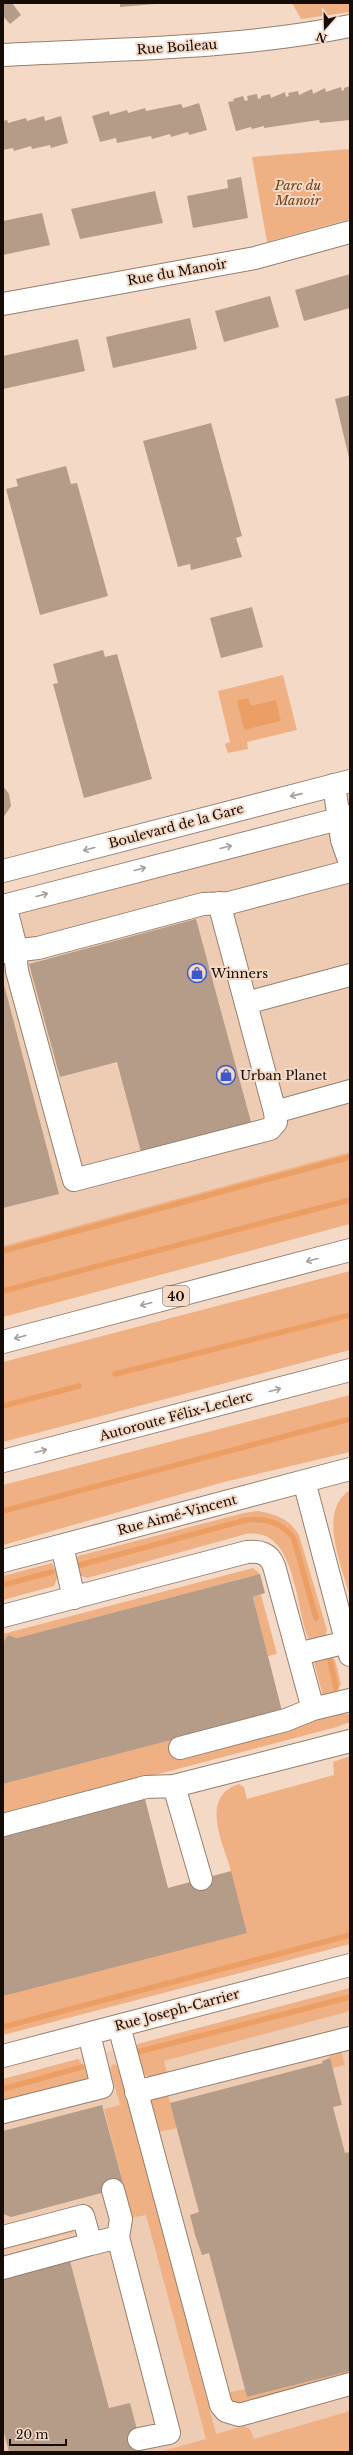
<svg xmlns="http://www.w3.org/2000/svg" width="353" height="2455" font-family="'Libre Baskerville',serif">
	<style>
		.built { fill: #eeccb4 }
		.green { fill: #efb183 }
		.water { fill: #eb9f64 }
		.lines { fill: none; stroke-linecap: round; stroke-linejoin: round }
		.stream { stroke: #eb9f64; stroke-width: 5.5 }
		.building { fill: #b59c89 }
		.minor-casing { stroke: #977e6d; stroke-width: 24 }
		.major-casing { stroke: #977e6d; stroke-width: 24 }
		.highway-casing { stroke: #977e6d; stroke-width: 24 }
		.minor { stroke: #fff; stroke-width: 22 }
		.major { stroke: #fff; stroke-width: 22 }
		.highway { stroke: #fff; stroke-width: 22 }
		.oneway { stroke: #a19e9b }
		.labels { text-anchor: middle; dominant-baseline: central; stroke-width: 4; stroke-linejoin: round; paint-order: stroke }
		.shield { fill: #f4d9c6; stroke: #584a40; stroke-width: 1 }
		.shield-label { font-size: 12px; font-weight: bold; fill: #150c06 }
		.street-label { font-size: 13px; fill: #150c06; stroke: #f4d9c6 }
		.park-label { font-size: 13px; font-style: italic; fill: #724015; stroke: #f4d9c6 }
		.poi-label { font-size: 13px; fill: #150c06; stroke: #f4d9c6; text-anchor: start }
	</style>
	<rect width="100%" height="100%" fill="#f4d9c6"/>
	<!-- built -->
	<path class="built" d="M350,826v326l-347,94v-330z
		M350,1988v464h-347v-373z"/>
	<!-- green -->
	<path class="green" d="M292,3h58v9l-49,7z
		M350,149v70l-83,23 -15,-85z
		M283,675l14,55 -50,12 1,7 -20,4 -3,-9 5,-2 -12,-51z
		M350,1152v72l-347,93v-71z
		M350,1271v79l-347,92v-80z
		M350,1395v57l-126,30 -221,63v-60z
		M350,1490v107c-8,-31 -33,-86 0,-107z
		M258,1511c19,3 31,8 41,24l28,95 -2,7 -12,3 -5,-2c-13,-33 -12,-111 -62,-104l-159,44 -8,-3 -4,-14 3,-5 166,-43z
		M52,1563l6,13 -4,10 -51,14v-24z
		M253,1568l7,6 -243,64 -9,-3 -5,8v-9z
		M261,1595l16,59 -9,2 -15,-59z
		M332,1657l3,3 6,24 -11,14 -7,-2 -9,-33 1,-3z
		M340,1713l9,1 1,8 -13,5 -334,88v-31l170,-45 5,16z
		M350,1756v188l-347,91v-39l228,-125c-8,-28 -32,-74 8,-87l5,3 3,12 87,-24 -1,-13z
		M350,1988v23l-186,50 3,12 -16,5 -10,-6 -5,-26 2,-2z
		M341,2050l4,15 -13,3 -4,-16z
		M78,2059l9,13 1,7 -85,22v-22z
		M113,2064l7,3 96,367 28,-8 6,3 4,10 96,-28v41h-191l47,-13 -60,-224 -16,3 -9,-30 3,-1 -20,-78 16,-4 -10,-36z
		M168,2095l9,33 -19,4 -8,-31z
		M72,2229l2,3 -71,18v-4z
		M350,2371v4l-106,30 -11,-4 -7,-5 1,-3 18,-4 2,8z"/>
	<!-- water -->
	<path class="water" d="M248,698l3,8 25,-6 5,21 -37,9 -7,-29z"/>
	<g class="lines">
		<!-- stream -->
		<path class="stream" d="M3,1251l347,-94
			M3,1291l347,-91
			M115,1374l235,-59
			M3,1406l76,-20
			M3,1511l347,-92
			M80,1565l166,-45c20,-2 36,2 48,19l22,79
			M3,1585l49,-13
			M330,1660l6,28
			M3,2027l347,-92
			M134,2053l216,-56
			M3,2089l79,-22"/>
	</g>
	<!-- building -->
	<path class="building" d="M3,3h9l9,12 -11,9 -7,-8z
		M120,3h35v1l-35,3z
		M350,86v34l-30,3 -1,-3 -55,8v-2l-12,3 -1,-2 -15,4 -8,-29 6,-1 -1,-2 10,-3 2,5 3,-1 -1,-4 10,-2 1,5 3,-1v-2l9,-2 1,4 14,-6 1,5 3,-1 -1,-3 10,-2 1,4 13,-6 1,5 12,-6 1,4 15,-5 1,4 2,-1v-2z
		M199,103l8,27 -18,5 -1,-3 -17,5 -1,-3 -18,5 -1,-3 -34,7 -1,-5 -16,4 -8,-26 17,-5 1,4 17,-5 1,3 17,-5 1,3 35,-7 2,4z
		M44,116l1,5 16,-5 7,27 -17,5 -1,-3 -18,4 -1,-3 -17,5 -1,-3 -10,2v-29l4,-1 1,3 18,-5 1,3z
		M241,177l7,41 -55,10 -6,-32 41,-8 -1,-8z
		M155,191l8,32 -83,16 -9,-30z
		M42,213l8,32 -47,10v-34z
		M350,274v34l-46,13 -9,-31z
		M270,296l9,31 -55,15 -9,-31z
		M190,318l7,31 -84,19 -7,-31z
		M78,339l7,32 -82,18v-33z
		M350,395v62l-1,1 -14,-59z
		M211,423l31,113 -6,2 6,19 -51,13 -1,-6 -12,3 -35,-126z
		M66,466l5,18 6,-1 31,113 -68,19 -34,-126 12,-3 -2,-7z
		M252,607l11,40 -42,11 -11,-40z
		M103,650l2,7 12,-3 35,125 -68,19 -31,-114 5,-1 -5,-19z
		M3,786l6,8 2,12 -8,12z
		M196,919l55,203 -110,30 -24,-90 -57,15 -31,-113z
		M3,981l56,213 -56,14z
		M260,1574l5,19 -12,4 29,114 -279,73v-141l5,-8 9,3z
		M145,1799l23,89 63,-17 16,62 -244,63v-161z
		M330,2058l12,47 -9,2 12,46 5,-1v219l-103,26 -38,-144 -7,2 -7,-20 -5,-20 9,-3 -29,-109 153,-40 -1,-2z
		M102,2105l22,82 -113,30 -8,-3v-83z
		M70,2261l39,147 21,-5 13,49h-134l-6,-23v-151z"/>
	<g class="lines">
		<!-- minor casing -->
		<g class="minor-casing">
			<path id="minor" d="M3,55c116,-6 233,-6 347,-29
				M3,304l252,-46 95,-26
				M334,785l8,55 8,23
				M219,903l56,209 75,-21
				M5,905l9,35 3,31 57,209 196,-51 6,-7 -1,-10
				M3,952l35,-4 165,-44 26,-1 121,-32
				M246,1003l104,-28
				M304,1481l46,174
				M62,1546l12,52
				M3,1561l347,-92
				M3,1616l244,-64c13,-1 22,1 27,14l39,143 37,-9
				M298,1654l49,-12
				M180,1748l106,-28 27,-11
				M3,1825l143,-38 28,-1
				M201,1879l-27,-93 176,-45
				M119,2026l102,379 5,6 13,4 111,-31
				M3,2056l347,-91
				M136,2092l214,-54
				M3,2112l99,-25 -13,-53
				M113,2190l8,29 -3,18
				M3,2237l80,-21 8,28 -88,24
				M91,2244l27,-7 51,196 -30,6"/>
		</g>
		<!-- major casing -->
		<g class="major-casing">
			<path id="major" d="M3,871l347,-90
				M3,906l347,-90"/>
		</g>
		<!-- highway casing -->
		<g class="highway-casing">
			<path id="highway" d="M3,1342l347,-92
				M3,1461l347,-91"/>
		</g>
		<!-- minor -->
		<use href="#minor" class="minor"/>
		<!-- major -->
		<use href="#major" class="major"/>
		<!-- highway -->
		<use href="#highway" class="highway"/>
	</g>
	<!-- one-way arrows -->
	<defs><path id="oneway-shaft" d="M-6 0H5M1.5-3L5.5 0L1.5 3" fill="none" stroke-width="1.6" stroke-linecap="round" stroke-linejoin="round"/></defs>
	<g class="oneway">
		<use href="#oneway-shaft" transform="translate(296 795) rotate(167)"/>
		<use href="#oneway-shaft" transform="translate(226 847) rotate(-14)"/>
		<use href="#oneway-shaft" transform="translate(89 849) rotate(165)"/>
		<use href="#oneway-shaft" transform="translate(140 869) rotate(-15)"/>
		<use href="#oneway-shaft" transform="translate(42 895) rotate(-15)"/>
		<use href="#oneway-shaft" transform="translate(312 1260) rotate(165)"/>
		<use href="#oneway-shaft" transform="translate(146 1304) rotate(165)"/>
		<use href="#oneway-shaft" transform="translate(20 1337) rotate(165)"/>
		<use href="#oneway-shaft" transform="translate(275 1390) rotate(-15)"/>
		<use href="#oneway-shaft" transform="translate(41 1451) rotate(-15)"/>
	</g>
	<!-- icons -->
	<defs>
		<g id="shop-ring" transform="scale(1)"><circle r="9.5" fill="#f4d9c6" stroke="#3a5acb" stroke-width="1.5"/><path d="M-5-2.5h2.3a2.7 3.5 0 0 1 5.4 0H5L5.5 6h-11ZM-1.5-2.5h3a1.5 2.3 0 0 0-3 0Z" fill="#3a5acb"/></g>
	</defs>
	<g fill-rule="evenodd">
		<use href="#shop-ring" x="197" y="973"/>
		<use href="#shop-ring" x="226" y="1075"/>
	</g>
	<g class="labels">
		<!-- shield labels -->
		<rect class="shield" x="163" y="1286" width="26" height="20" rx="3"/>
		<g class="shield-label">
			<text x="176" y="1296">40</text>
		</g>
		<!-- street labels -->
		<g class="street-label">
			<text transform="translate(177 47) rotate(-4)">Rue Boileau</text>
			<text transform="translate(177 272) rotate(-10)">Rue du Manoir</text>
			<text transform="translate(176 826) rotate(-15)">Boulevard de la Gare</text>
			<text transform="translate(176 1416) rotate(-15)">Autoroute Félix-Leclerc</text>
			<text transform="translate(177 1515) rotate(-15)">Rue Aimé-Vincent</text>
			<text transform="translate(177 2010) rotate(-15)">Rue Joseph-Carrier</text>
		</g>
		<!-- park labels -->
		<g class="park-label">
			<text x="298" y="185">Parc du<tspan x="298" dy="15">Manoir</tspan></text>
		</g>
		<!-- poi labels -->
		<g class="poi-label">
			<text x="211" y="973">Winners</text>
			<text x="240" y="1075">Urban Planet</text>
		</g>
	</g>
	<!-- border -->
	<rect width="353" height="2455" fill="none" stroke="#150c06" stroke-width="8"/>
	<!-- north arrow -->
	<g transform="translate(325 28) rotate(200)" stroke="#f4d9c6" stroke-width="3" paint-order="stroke">
	<path d="M0-3L7 15L0 10L-7 15Z" fill="#150c06"/>
	<text y="-6" font-size="11" font-weight="bold" text-anchor="middle" fill="#150c06">N</text>
	</g>
	<!-- scale -->
	<path d="M10 2439v6h56v-6" fill="none" stroke="#150c06" stroke-width="2"/>
	<text x="16" y="2439" font-size="12" fill="#150c06" stroke="#f4d9c6" stroke-width="3" paint-order="stroke">20 m</text>
</svg>
